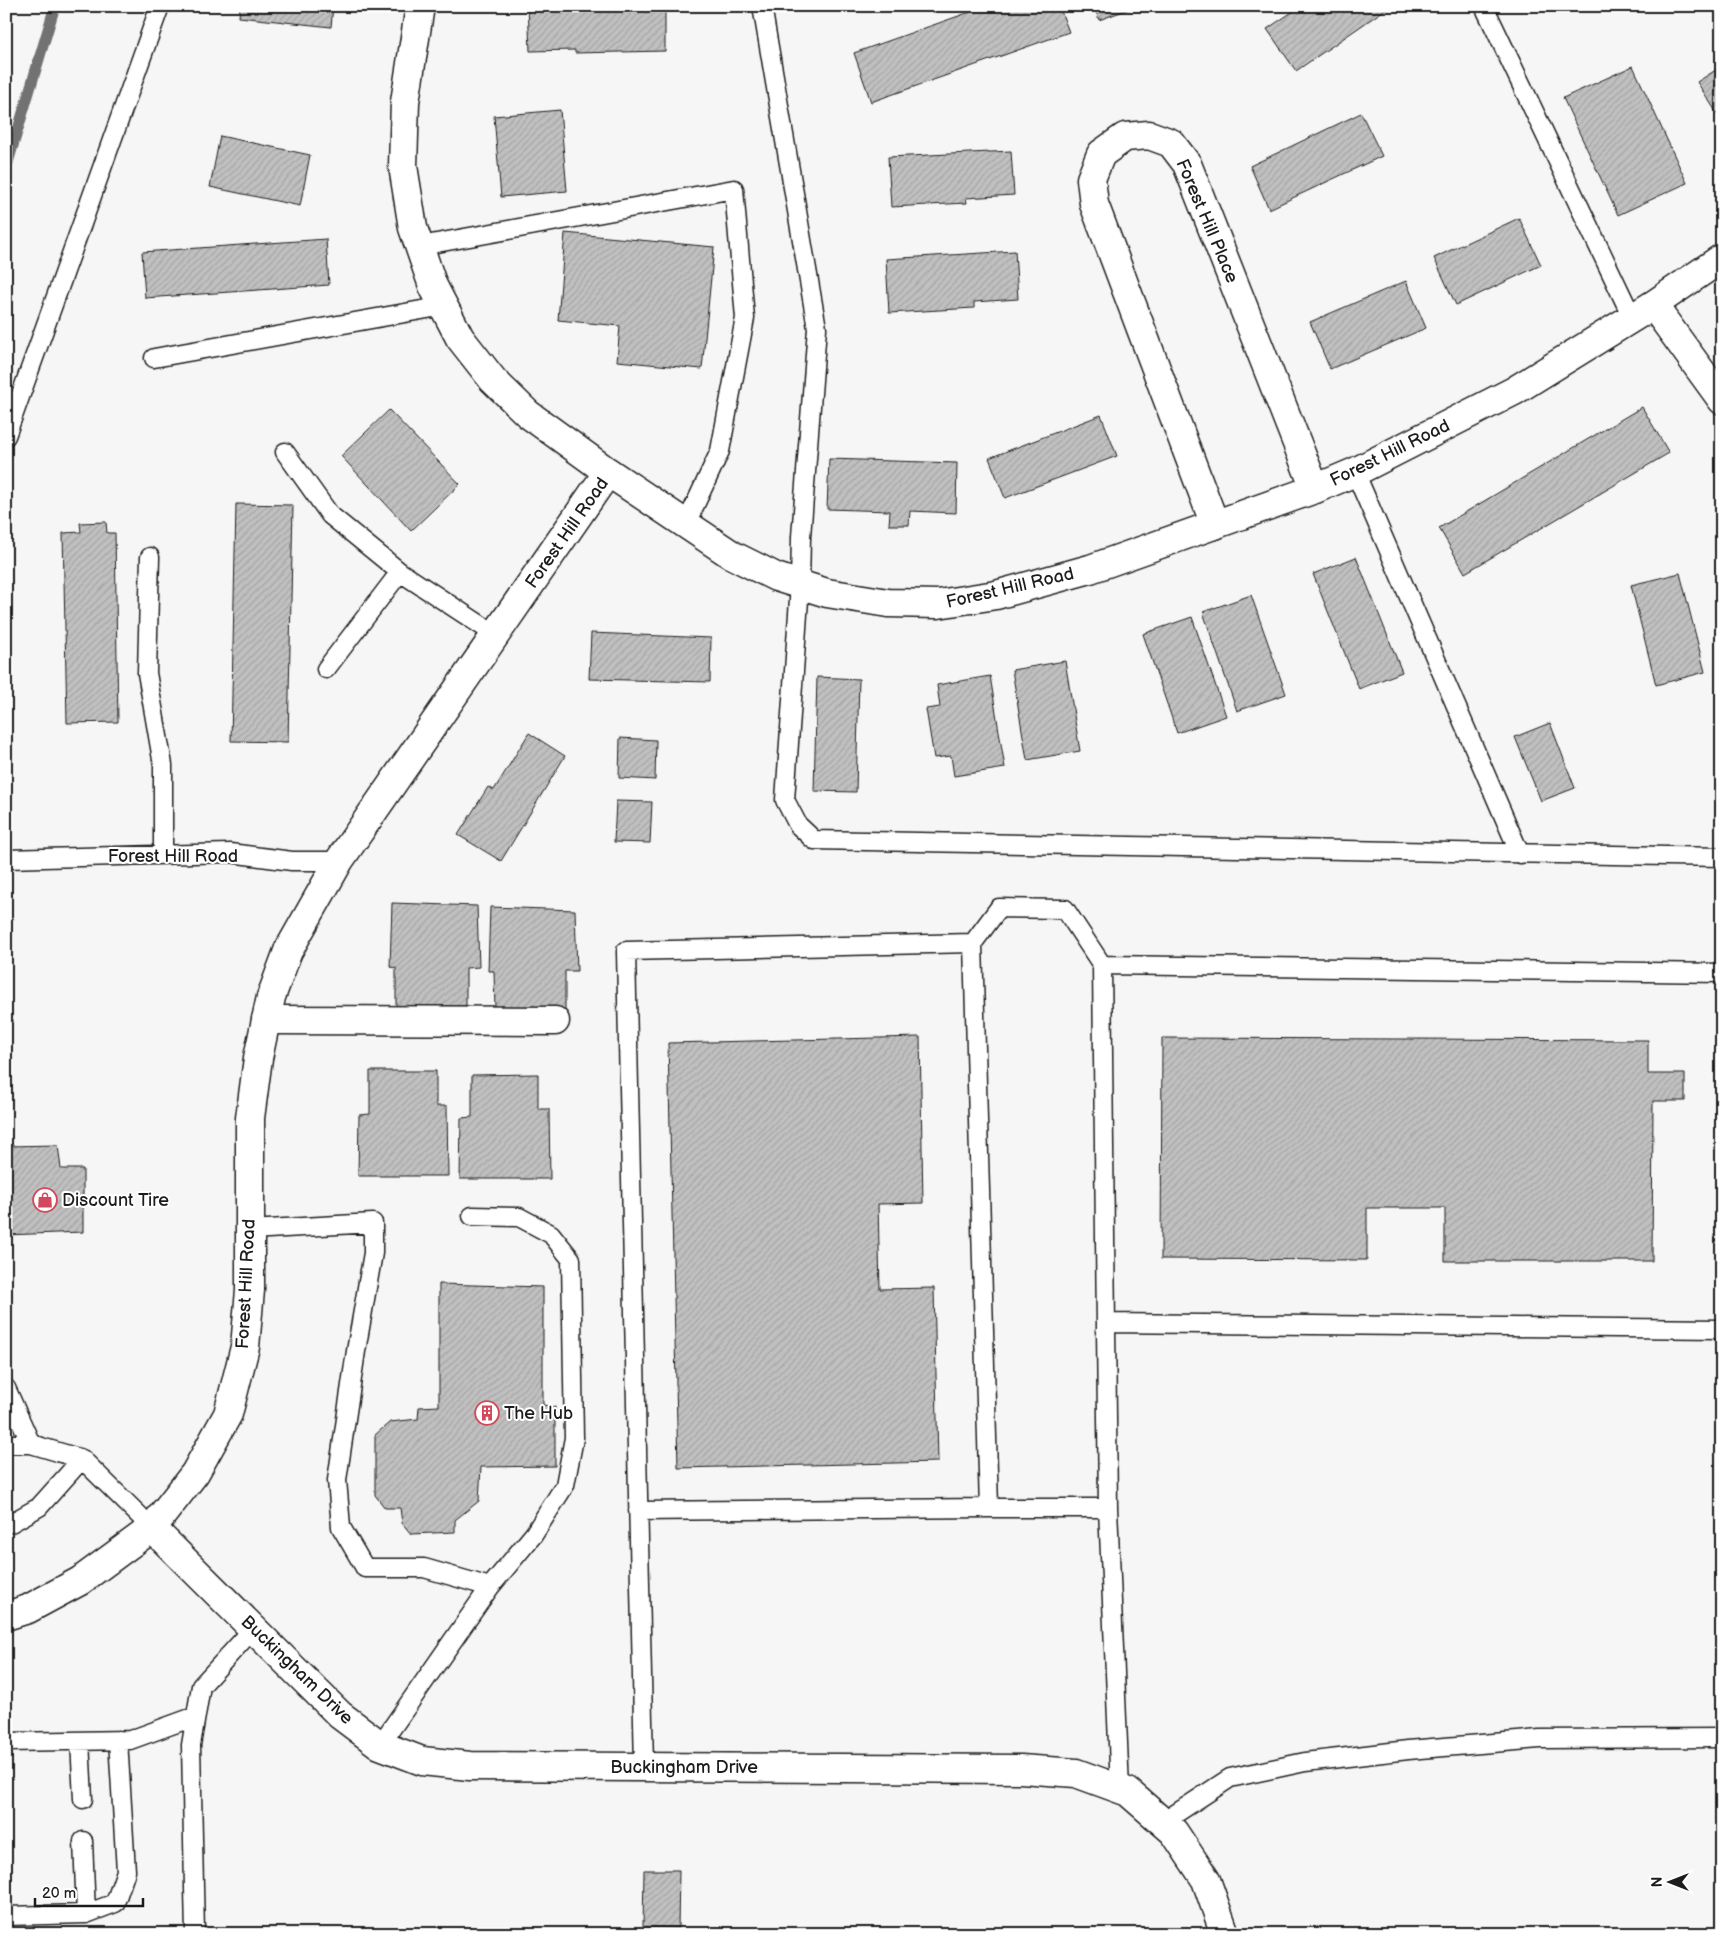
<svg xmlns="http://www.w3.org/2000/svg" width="1728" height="1940" font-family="'Balsamiq Sans',sans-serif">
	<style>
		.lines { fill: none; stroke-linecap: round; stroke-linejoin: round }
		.stream { stroke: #727272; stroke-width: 11 }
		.building { fill: url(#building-hatch); stroke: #1c1c1c }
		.service-casing { stroke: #1c1c1c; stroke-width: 21 }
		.minor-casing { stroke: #1c1c1c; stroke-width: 31 }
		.tertiary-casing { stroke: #1c1c1c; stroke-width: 31 }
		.service { stroke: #fff; stroke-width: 18 }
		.minor { stroke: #fff; stroke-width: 28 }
		.tertiary { stroke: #fff; stroke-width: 28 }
		.labels { text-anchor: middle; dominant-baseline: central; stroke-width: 4; stroke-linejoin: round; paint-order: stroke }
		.street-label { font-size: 18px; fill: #1c1c1c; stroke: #fff }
		.poi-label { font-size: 18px; fill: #1c1c1c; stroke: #fff; text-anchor: start }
	</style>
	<defs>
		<pattern id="building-hatch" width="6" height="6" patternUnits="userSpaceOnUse" patternTransform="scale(1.25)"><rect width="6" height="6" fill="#c0c0c0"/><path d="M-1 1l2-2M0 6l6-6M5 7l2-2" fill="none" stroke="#a4a4a4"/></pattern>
	</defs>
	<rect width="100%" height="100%" fill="#f6f6f6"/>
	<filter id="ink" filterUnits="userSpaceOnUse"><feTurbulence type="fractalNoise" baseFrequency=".02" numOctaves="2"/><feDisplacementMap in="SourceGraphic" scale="10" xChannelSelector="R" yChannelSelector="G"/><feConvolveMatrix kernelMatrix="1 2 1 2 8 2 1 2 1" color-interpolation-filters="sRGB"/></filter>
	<g filter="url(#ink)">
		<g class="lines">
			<!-- stream -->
			<path class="stream" d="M6,169l49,-163"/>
		</g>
		<!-- building -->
		<path class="building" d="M240,6h93l-2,21 -92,-10z
			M528,6h137v45l-90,2v-3l-45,1z
			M987,6h72l10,26 -198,70 -17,-49z
			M1094,6h43l-38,14z
			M1301,6h89l-94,65 -29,-42z
			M1633,66l54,117 -69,32 -55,-117z
			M1722,66v55l-25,-39z
			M560,110l7,81 -66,6 -7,-81z
			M1361,113l21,43 -113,53 -19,-43z
			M220,136l90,19 -10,51 -90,-19z
			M1011,151l3,44 -48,3 1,5 -76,4 -3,-50z
			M1519,218l22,47 -85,40 -22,-47z
			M565,233l149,14 -12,122 -85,-8 3,-35 -62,-6z
			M326,239l3,46 -184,13 -3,-46z
			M1015,251l3,48 -44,3v6l-85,5 -3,-54z
			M1406,281l20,47 -96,41 -20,-47z
			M1642,407l27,46 -204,120 -26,-45z
			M389,410l71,74 -49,47 -70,-75z
			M1101,415l16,41 -112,42 -16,-40z
			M829,459l128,4 -1,50 -46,-2 -1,14h-20l1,-14 -63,-2z
			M236,504l57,1 -5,237 -57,-1z
			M106,522l1,11h8l3,189 -51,1 -4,-190 18,-1 -1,-9z
			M1356,557l46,115 -43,17 -46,-115z
			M1680,573l25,99 -49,13 -25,-100z
			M1251,595l35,99 -49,17 -34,-99z
			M1192,617l34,99 -49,17 -34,-99z
			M591,633l120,5 -1,44 -121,-3z
			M1065,661l15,90 -53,9 -15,-90z
			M990,676l15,92 -51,8 -3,-20 -17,2 -8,-49 14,-2 -3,-22z
			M817,677l42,2 -3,113 -42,-1z
			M1550,723l25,65 -34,13 -26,-64z
			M529,733l36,23 -64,105 -43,-26 30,-48 6,3z
			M620,738l36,2 -1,40 -36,-2z
			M616,801l36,1 -2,41 -36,-1z
			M392,903l85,3 2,61 -13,1v38h-70v-38l-6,-1z
			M490,907l85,3 2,61h-12v39l-70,-1 -1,-38h-6z
			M920,1037l3,166 -45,1 2,85 54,-1 4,174 -260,6 -10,-425z
			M1162,1038l486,2v34h37v27h-32l-1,160h-207v-53h-78v52l-206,-1z
			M370,1071h66v35h11l1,70h-90l1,-61 11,-1z
			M538,1074v35h11l1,70h-90l1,-61 11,-1v-42z
			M58,1145l3,24h22v63l-77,3v-89z
			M439,1284l104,3v118l12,2v59l-74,1 -2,34 -24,19v12l-44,2 -9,-11 -2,-15h-15l-10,-13v-60l15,-13 28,-3 1,-12 20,-1z
			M644,1870h35l-1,58 -35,-1z"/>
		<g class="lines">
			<!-- service casing -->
			<g class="service-casing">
				<path id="service" d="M762,6l55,322 -16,209 -1,48 -15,215 13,25 16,15 908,17
					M1484,6l148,311
					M420,246l314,-57 11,129 -25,133 -34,73
					M154,358l290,-52
					M6,436l154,-430
					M285,452l45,63 70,57 96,63
					M1355,472l165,382
					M150,557l-3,116 16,92v90
					M326,669l74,-97
					M6,859l224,-6 62,8h47
					M973,943l26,-35 66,1 37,56
					M472,1216l47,1 32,17 20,25 3,179 -9,47 -31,49 -44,53
					M250,1230l123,-7v30l-17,98 -19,129 4,47 24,41h59l66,19 -110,158
					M1106,1323l616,6
					M6,1388l25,56
					M6,1444h25l51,15 70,69
					M638,1511l351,-3
					M6,1523h5l28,-16 43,-48
					M80,1741l3,58
					M6,1742l124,-2 66,-24
					M644,1767l-18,-816 347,-8 16,565h119
					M1120,1790l-12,-282 -6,-543 620,8
					M1163,1822l67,-44 75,-16 103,-12 132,-11 182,-1
					M83,1841l3,73
					M6,1916l80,-2 29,-11 11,-32 -8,-131
					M195,1934l-4,-189 10,-59 52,-57"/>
			</g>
			<!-- minor casing -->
			<g class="minor-casing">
				<path id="minor" d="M420,6l-15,96 -2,64 10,62 20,58 27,52 33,42 35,34 80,58
					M1653,305l69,95
					M1215,525l-121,-321 -3,-25 10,-25 24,-17 24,-2 22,8 16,21 128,325
					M266,1020l289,1
					M152,1528l188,187 40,30 42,16 48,5 551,3 55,4 52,19 46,40 32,48 19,54"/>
			</g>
			<!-- tertiary casing -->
			<g class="tertiary-casing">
				<path id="tertiary" d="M6,1616l22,-7 52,-28 72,-53 43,-55 33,-59 17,-67 5,-57v-172l8,-60 8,-38 5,-23 17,-46 51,-90 269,-389 124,83 44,22 51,16 61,10 50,1 58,-9 94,-26 225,-80 40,-17 159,-81 139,-86 69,-47"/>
			</g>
			<!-- service -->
			<use href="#service" class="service"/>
			<!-- minor -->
			<use href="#minor" class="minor"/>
			<!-- tertiary -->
			<use href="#tertiary" class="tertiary"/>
		</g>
	</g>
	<!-- icons -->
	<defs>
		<g id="shop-ring" transform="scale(1.25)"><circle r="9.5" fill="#fff" stroke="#d1495b" stroke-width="1.5"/><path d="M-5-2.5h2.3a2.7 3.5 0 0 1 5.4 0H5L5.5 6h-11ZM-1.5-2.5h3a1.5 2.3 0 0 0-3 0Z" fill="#d1495b"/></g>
		<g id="building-ring" transform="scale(1.25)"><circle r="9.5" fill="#fff" stroke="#d1495b" stroke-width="1.5"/><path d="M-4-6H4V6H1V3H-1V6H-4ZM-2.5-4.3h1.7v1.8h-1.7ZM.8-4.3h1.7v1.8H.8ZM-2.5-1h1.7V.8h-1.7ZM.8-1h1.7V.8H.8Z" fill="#d1495b"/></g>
	</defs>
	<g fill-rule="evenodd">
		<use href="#shop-ring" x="45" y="1200"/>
		<use href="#building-ring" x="487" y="1413"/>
	</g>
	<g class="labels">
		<!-- street labels -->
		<g class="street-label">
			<text transform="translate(1207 221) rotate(67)">Forest Hill Place</text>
			<text transform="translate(1390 453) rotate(-26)">Forest Hill Road</text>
			<text transform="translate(567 533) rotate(-55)">Forest Hill Road</text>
			<text transform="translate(1010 588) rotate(-13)">Forest Hill Road</text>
			<text x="173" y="856">Forest Hill Road</text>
			<text transform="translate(246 1284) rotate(-87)">Forest Hill Road</text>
			<text transform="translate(297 1670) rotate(44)">Buckingham Drive</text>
			<text x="684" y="1767">Buckingham Drive</text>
		</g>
		<!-- poi labels -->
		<g class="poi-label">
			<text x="62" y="1200">Discount Tire</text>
			<text x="504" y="1413">The Hub</text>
		</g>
	</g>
	<!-- margin -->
	<rect width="1728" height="1940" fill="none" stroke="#fff" stroke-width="25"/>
	<rect x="12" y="12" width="1703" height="1915" fill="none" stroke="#1c1c1c" stroke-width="2" filter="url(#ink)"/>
	<!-- north arrow -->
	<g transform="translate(1670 1882) rotate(270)" stroke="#ffffff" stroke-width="4" paint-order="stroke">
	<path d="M0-4L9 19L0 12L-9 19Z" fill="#1c1c1c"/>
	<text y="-8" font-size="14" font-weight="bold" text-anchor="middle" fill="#1c1c1c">N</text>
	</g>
	<!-- scale -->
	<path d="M35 1898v8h108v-8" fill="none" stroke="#1c1c1c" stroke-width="2.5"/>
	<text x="42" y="1898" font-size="15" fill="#1c1c1c" stroke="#ffffff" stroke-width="4" paint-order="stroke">20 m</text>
</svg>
